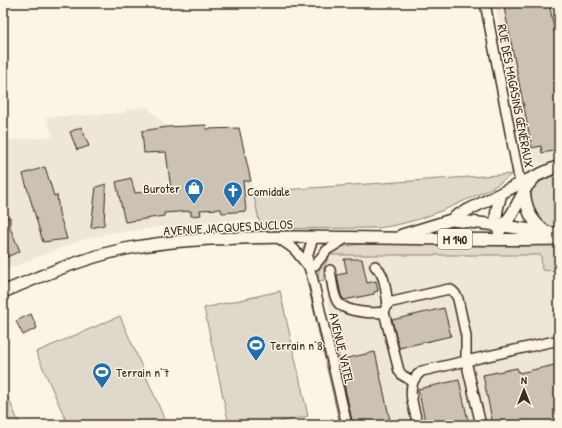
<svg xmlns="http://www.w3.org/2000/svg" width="562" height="428" font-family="'Patrick Hand',sans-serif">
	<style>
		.built { fill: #eee6d6 }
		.green { fill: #e0d8c8; stroke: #8e8173 }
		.building { fill: #ccc2b3; stroke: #3b2a1e }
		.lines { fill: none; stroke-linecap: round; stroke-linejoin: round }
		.minor-casing { stroke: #3b2a1e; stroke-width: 12 }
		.major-casing { stroke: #3b2a1e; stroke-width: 14 }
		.minor { stroke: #fcf5e5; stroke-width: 9 }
		.major { stroke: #fcf5e5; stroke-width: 11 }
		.labels { text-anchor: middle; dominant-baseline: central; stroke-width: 3; stroke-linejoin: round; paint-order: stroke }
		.shield { fill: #fcf5e5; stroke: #75675a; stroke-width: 1 }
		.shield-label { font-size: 12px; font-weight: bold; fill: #3b2a1e }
		.street-label { font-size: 13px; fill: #3b2a1e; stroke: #fcf5e5 }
		.poi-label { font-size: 13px; fill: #3b2a1e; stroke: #fcf5e5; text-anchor: start }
	</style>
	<rect width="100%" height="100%" fill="#fcf5e5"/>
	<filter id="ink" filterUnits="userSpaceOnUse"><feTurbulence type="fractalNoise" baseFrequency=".025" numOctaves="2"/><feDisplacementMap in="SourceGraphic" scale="8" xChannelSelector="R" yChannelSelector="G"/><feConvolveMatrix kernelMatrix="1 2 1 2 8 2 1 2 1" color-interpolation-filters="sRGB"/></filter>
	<g filter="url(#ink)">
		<!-- built -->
		<path class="built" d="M495,3h64v155l-24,8 -10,-6z
			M147,107l20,20 39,-2 1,4 32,-1 20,92h-37l-110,13 -28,6 -81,32v-131l50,-3 -7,-20 78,-4 3,-4z
			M330,255h211l1,15 17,1v154h-208l-28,-150 1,-8z"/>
		<!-- green -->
		<path class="green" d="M559,172v57l-12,-2 -10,-8 -7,-21 2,-8 4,-6z
			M512,174c-14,12 -30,19 -46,26 -30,14 -56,24 -88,28l-117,1 -8,-37z
			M364,244h195v27l-17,-1 -1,-15h-211l-6,12v13l-6,1c-2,-13 9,-27 21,-33 7,-3 17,-3 25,-4z
			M308,276l35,149h-3l-34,-148z
			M280,291l28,125 -42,9h-37l-25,-117z
			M120,316l47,109h-99l-32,-73z
			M333,326l16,84v5l-19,-86z
			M3,386l17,39h-17z"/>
		<!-- building -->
		<path class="building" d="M527,3h22l10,51v96l-17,3 -1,-7 -9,2 -28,-141z
			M206,125l1,4 32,-1 12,53h-8l3,30 -24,2 -1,-4 -21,1 1,5 -10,1v-5l-27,2v3l-39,6 -9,-40 15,-4 4,15 36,-4 -5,-37 -22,1 -2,-22 25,-4z
			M81,127l8,19 -12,4 -7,-18z
			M45,167l9,29 3,-1 2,18 8,26 -24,3 -20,-68z
			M106,184l-2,41 -13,3 5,-41z
			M10,217v11l10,23 -17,8v-41z
			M344,259h18l5,24 9,-2 2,10 -4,1v2l-30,6 -3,-5 -4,-20 10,-2z
			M444,308l7,28 -52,12 -7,-28z
			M31,314l6,14 -14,7 -7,-14z
			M375,352l16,73h-38l-14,-65z
			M559,364v61h-66l-10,-50 34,-7 2,5z
			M459,380l10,45h-43l-8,-36z"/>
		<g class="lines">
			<!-- minor casing -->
			<g class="minor-casing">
				<path id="minor" d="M485,3l34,175 4,12
					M277,237l17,12 13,16
					M314,237c-7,16 -9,22 -2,39l35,149
					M315,265l12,-15 21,-13
					M375,266c11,9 10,24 13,37
					M330,270c2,9 2,22 7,31 6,11 36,13 47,11
					M412,381l-10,-6 -3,-4 -15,-59 4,-9 61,-14c5,2 7,5 9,10l8,37v25l15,64
					M418,425c-4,-18 -15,-41 4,-54l137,-31"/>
			</g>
			<!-- major casing -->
			<g class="major-casing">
				<path id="major" d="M524,192c3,19 7,29 22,40
					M451,220l7,-5c33,-16 66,-35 101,-49
					M501,229l11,-15 15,-28 8,-9
					M499,231c-6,-11 -1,-26 2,-37
					M402,235l49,-15 46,5 62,9
					M3,292c40,-17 80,-34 122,-43 54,-11 110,-11 166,-12 89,0 179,4 268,2"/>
			</g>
			<!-- minor -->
			<use href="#minor" class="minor"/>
			<!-- major -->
			<use href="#major" class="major"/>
		</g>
	</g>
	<!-- icons -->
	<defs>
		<g id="shop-pin" transform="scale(1)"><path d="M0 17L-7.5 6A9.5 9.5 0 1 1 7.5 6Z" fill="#1f6fb2" stroke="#fcf5e5"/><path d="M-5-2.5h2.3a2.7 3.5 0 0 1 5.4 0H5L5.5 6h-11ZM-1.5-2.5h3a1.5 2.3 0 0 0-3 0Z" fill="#fff"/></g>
		<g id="church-pin" transform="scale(1)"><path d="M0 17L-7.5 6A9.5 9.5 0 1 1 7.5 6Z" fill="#1f6fb2" stroke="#fcf5e5"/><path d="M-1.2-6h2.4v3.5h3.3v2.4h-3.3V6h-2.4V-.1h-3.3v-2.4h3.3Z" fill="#fff"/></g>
		<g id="stadium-pin" transform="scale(1)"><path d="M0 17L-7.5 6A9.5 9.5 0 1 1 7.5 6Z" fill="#1f6fb2" stroke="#fcf5e5"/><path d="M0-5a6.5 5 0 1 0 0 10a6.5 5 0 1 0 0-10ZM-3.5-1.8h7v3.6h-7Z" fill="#fff"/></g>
	</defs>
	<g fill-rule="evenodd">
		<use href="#shop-pin" x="194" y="188"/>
		<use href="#church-pin" x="233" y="191"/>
		<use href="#stadium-pin" x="256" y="345"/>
		<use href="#stadium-pin" x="102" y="372"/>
	</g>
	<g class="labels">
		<!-- shield labels -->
		<rect class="shield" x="438" y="229" width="34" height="20" rx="3"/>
		<g class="shield-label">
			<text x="455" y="239">M 140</text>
		</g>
		<!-- street labels -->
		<g class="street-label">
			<text transform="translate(516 96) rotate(79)">RUE DES MAGASINS GÉNÉRAUX</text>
			<text transform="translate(228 227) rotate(-3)">AVENUE JACQUES DUCLOS</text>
			<text transform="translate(342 348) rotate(77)">AVENUE VATEL</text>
		</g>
		<!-- poi labels -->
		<g class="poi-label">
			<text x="180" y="188" text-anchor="end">Buroter</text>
			<text x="247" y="191">Comidale</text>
			<text x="270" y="345">Terrain n°8</text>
			<text x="116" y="372">Terrain n°7</text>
		</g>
	</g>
	<!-- margin -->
	<rect width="562" height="428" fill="none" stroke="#fcf5e5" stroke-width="16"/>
	<rect x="8" y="8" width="546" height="412" fill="none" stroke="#3b2a1e" stroke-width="1.5" filter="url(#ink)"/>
	<!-- north arrow -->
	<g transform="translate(524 390)" stroke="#fcf5e5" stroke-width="3" paint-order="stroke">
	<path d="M0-3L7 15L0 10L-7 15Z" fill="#3b2a1e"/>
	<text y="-6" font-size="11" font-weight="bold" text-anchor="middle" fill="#3b2a1e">N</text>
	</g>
</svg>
